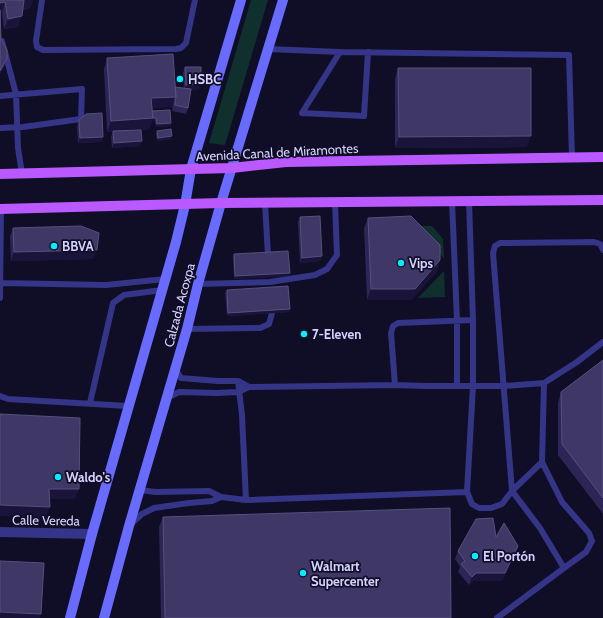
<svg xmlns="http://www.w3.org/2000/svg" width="603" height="618" font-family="Cabin,sans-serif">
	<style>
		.green { fill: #10302e }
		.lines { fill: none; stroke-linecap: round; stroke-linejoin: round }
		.service { stroke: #353588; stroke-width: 6 }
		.minor { stroke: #353588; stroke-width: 10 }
		.secondary { stroke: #696bff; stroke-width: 10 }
		.primary { stroke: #ba59ff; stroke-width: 10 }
		.wall { fill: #2d2555 }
		.shaded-wall { fill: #1a143a }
		.building { fill: #3f3867; stroke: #56507f }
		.poi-dot { fill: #00eefd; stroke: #100d26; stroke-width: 1.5 }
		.labels { text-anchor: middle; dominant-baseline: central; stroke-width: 3.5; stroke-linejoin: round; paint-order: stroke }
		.poi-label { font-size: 13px; font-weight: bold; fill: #d5d2ff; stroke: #100d26; text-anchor: start }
		.street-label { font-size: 13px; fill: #d5d2ff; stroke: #100d26 }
	</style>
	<rect width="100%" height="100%" fill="#100d26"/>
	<!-- green -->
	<path class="green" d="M251,0h17l-43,145 -16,-2z
		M418,226h14l11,13 1,20z
		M444,271l1,26 -27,1z"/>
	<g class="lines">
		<!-- service -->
		<path class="service" d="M42,0l-6,41 1,6 6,3 133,-1 5,-1 5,-5 9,-43
			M2,41l14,53 2,54 4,26
			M268,49l72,3
			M0,96l82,-7 -1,30 -58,8 -23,1
			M302,113l38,-61 229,3 3,102
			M302,113l62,3 4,-64
			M452,201l5,120v65
			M265,203l3,52
			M1,283l105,2 59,-6
			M198,284l72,-2 45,-7 12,-6 10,-14 -2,-53
			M0,298l1,-89
			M187,329l73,-1 9,-4 3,-11
			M175,369l6,9 37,3h20l11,6 146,-2 31,1h77l41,-3 33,-21 26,-20
			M238,381l4,34 4,85
			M395,385l-4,-52 2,-7 5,-3 75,-3
			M0,396l8,3 120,7
			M167,398l12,-6 38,1 21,-1 11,-5
			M90,403l23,-100 11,-8 38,-5
			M542,462l20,40 27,31 3,8 -6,11 -22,16 -24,-40 -28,-37 -19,-238 2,-7 5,-3 94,-1 6,2 3,6
			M140,490l15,2 54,-1 12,6 25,3 221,-8 5,12 7,4h12l11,-4 10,-13 30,-29 2,-79
			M467,492l6,-106v-66l-4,-119
			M131,524l11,-10 12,-6 35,-5 23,-2 9,-4
			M497,618l67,-50"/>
		<!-- minor -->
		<path class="minor" d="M0,532l92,2"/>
		<!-- secondary -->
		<path class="secondary" d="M70,618l22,-84 84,-292 9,-37 6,-36 50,-169
			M104,618l25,-92 58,-197 11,-45 23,-81 62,-203"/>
		<!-- primary -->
		<path class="primary" d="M0,174l232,-6 54,-6 317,-5
			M0,209l221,-6 382,-3"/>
	</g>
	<!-- wall -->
	<path class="wall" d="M0,0h33l-3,8 -7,2 -5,17 -14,2 -2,-16h-2l1,26 6,20 -3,8 -4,7z
		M107,58l68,30 9,1 -1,-16 2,-6 14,23h-9l-2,18 -2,6 -14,-3 1,-6 -1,2 -20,1v3l19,12 -1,3 -14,1 -1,-6h-3l-3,8 -42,3 -3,-63z
		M398,68l129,79 -132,1v-69z
		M79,120l24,17 -2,5 -23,1 -1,-17z
		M113,131l27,15 -28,2 -1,-11z
		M157,131l14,8 -14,2 -1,-7z
		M300,217l22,39 -2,5 -20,2 -2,-41z
		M368,218l69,53 -26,29h-44l-3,-72z
		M13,228l81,31 -83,2 -1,-25z
		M234,254l56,19 -1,3 -55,3 -1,-22z
		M227,290l63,19 -1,3 -62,4 -2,-24z
		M603,360v154l-45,-59v-52l3,-11z
		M163,517l288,101h-290l-2,-91z
		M496,537l22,9 -3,8 -13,27h-29l-4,4 -11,-13 2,-5 -5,-8 3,-8z"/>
	<!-- shaded-wall -->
	<path class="shaded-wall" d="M24,0h9l-3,8 -10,2z
		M5,2l-3,11h-2v-10z
		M22,16l-4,11 -14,2 4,-10z
		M7,59l-3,8 -4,7v-3z
		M201,84l-2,6 -15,1 2,-6z
		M176,97l-4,10 -25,2 4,-11z
		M156,118l-1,3h-3l-3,8 -42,3 4,-11z
		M171,123l-1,3 -14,1 1,-3z
		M172,136l-1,3 -14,2 1,-3z
		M531,136l-4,11 -132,1 4,-11z
		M103,137l-2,5 -23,1 2,-5z
		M142,141l-2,5 -28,2 2,-5z
		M97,250l-3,9 -83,2 3,-9z
		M322,256l-2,5 -20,2 2,-5z
		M440,260l-3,11 -26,29h-44l4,-11z
		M290,273l-1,3 -55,3 1,-3z
		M290,309l-1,3 -62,4 1,-3z
		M49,489h30l-4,10h-30z
		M0,505l50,2 -4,10 -46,-1z
		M518,546l-3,8 -13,27h-29l-4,4 3,-8z
		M0,612l41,2 -1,4h-40z"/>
	<!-- building -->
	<path class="building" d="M0,0h24l-2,16 -14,3 -3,-17 -5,1z
		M0,10l1,29 6,11v9l-7,12z
		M173,54l3,43 -25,1 2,20 -42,3 -4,-63z
		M185,67h16v17l-15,1z
		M398,68h133v68l-132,1z
		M175,87l16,2 -3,19 -13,-3v-6l1,-2z
		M170,110l1,13 -14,1 -1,-6h-3l-1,-7z
		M102,113l1,24 -23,1 -1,-18 7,-6z
		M171,129l1,7 -14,2 -1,-7z
		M141,130l1,11 -28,2 -1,-12z
		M320,216l2,40 -20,2 -2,-41z
		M411,216l29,29v15l-25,29h-44l-3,-71z
		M81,226l18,7 -2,17 -83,2 -1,-24z
		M288,251l2,22 -55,3 -1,-22z
		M288,286l2,23 -62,4 -1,-23z
		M603,360v138l-41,-54 -1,-52z
		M0,414l80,4 -1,71h-30l1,18 -50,-2z
		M450,508l1,110h-286l-2,-101z
		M493,518l3,19 8,-14 14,23 -13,27h-29l-4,4 -11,-13 4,-3 -7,-10 18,-32z
		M0,561l44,2 -3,51 -41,-2z"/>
	<!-- markers -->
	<g class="poi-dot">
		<circle cx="180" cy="79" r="4"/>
		<circle cx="54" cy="246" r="4"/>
		<circle cx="401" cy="263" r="4"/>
		<circle cx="304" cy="334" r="4"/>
		<circle cx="58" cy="477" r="4"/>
		<circle cx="475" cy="556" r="4"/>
		<circle cx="303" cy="573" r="4"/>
	</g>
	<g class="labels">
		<!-- poi labels -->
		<g class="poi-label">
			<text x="188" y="79">HSBC</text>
			<text x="62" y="246">BBVA</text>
			<text x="409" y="263">Vips</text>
			<text x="312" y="334">7-Eleven</text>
			<text x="66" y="477">Waldo's</text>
			<text x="483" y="556">El Portón</text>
			<text x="311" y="566">Walmart<tspan x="311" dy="15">Supercenter</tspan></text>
		</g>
		<!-- street labels -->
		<g class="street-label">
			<text transform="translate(277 152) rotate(-3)">Avenida Canal de Miramontes</text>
			<text transform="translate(179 305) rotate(-75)">Calzada Acoxpa</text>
			<text transform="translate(46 520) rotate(1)">Calle Vereda</text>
		</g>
	</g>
</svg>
